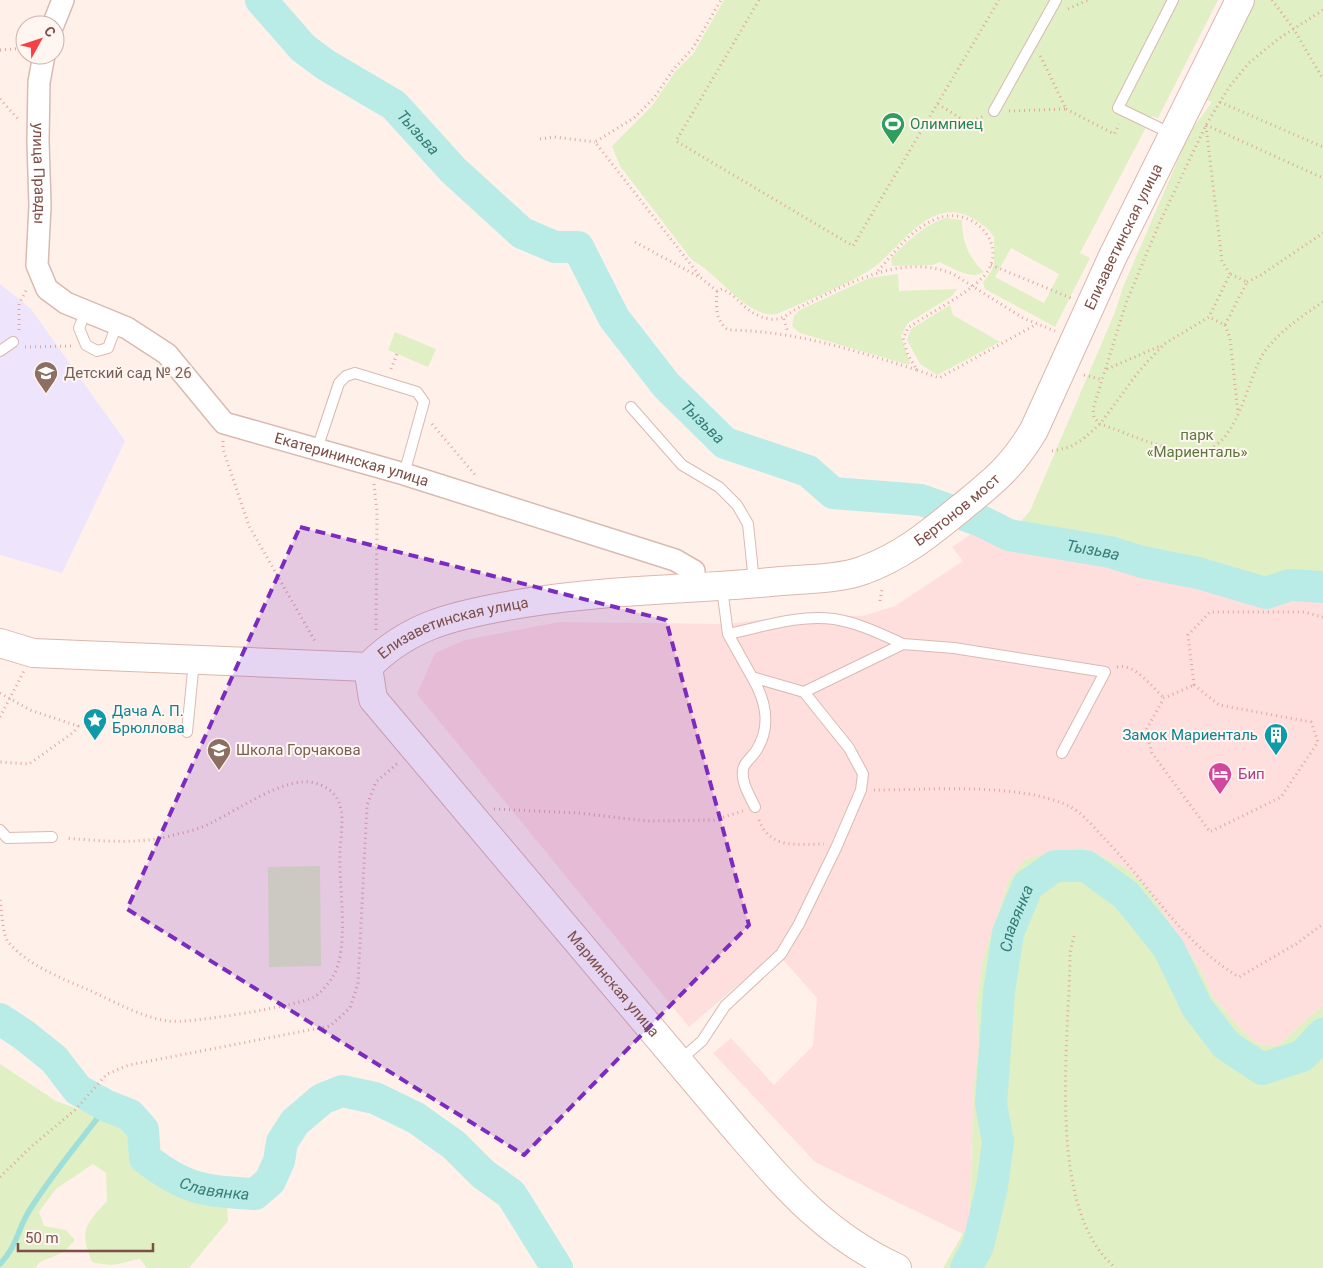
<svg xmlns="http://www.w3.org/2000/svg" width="1323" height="1268" font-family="Roboto,sans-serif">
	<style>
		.commercial { fill: #ffdfdd }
		.education { fill: #eee5fc }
		.green { fill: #e0efc4; fill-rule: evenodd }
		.water { fill: #baece7; stroke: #9fdfd9 }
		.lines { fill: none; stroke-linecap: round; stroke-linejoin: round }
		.stream { stroke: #9fdfd9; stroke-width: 5.5 }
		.river { stroke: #baece7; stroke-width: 32 }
		.lane-casing { stroke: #d8bab1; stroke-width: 12 }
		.street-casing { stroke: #d8bab1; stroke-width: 24 }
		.secondary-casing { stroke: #dbb7ae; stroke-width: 30 }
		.path { stroke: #dea89f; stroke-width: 3; stroke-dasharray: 1 4; stroke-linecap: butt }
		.lane { stroke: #fff; stroke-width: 10 }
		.street { stroke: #fff; stroke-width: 21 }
		.secondary { stroke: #fff; stroke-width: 28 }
		.marked { fill: #7b2cbf; fill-opacity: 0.2; stroke: #7b2cbf; stroke-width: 4; stroke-dasharray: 10 6; stroke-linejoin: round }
		.labels { text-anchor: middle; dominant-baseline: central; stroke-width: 4; stroke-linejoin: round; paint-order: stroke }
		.leisure-label { font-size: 15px; fill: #27864d; stroke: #fff6f2; text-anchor: start }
		.street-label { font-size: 15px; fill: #7e4e48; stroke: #fff6f2 }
		.education-label { font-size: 15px; fill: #785e54; stroke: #fff6f2; text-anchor: start }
		.park-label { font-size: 15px; fill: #5b7839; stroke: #fff6f2 }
		.culture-label { font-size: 15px; fill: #0d838f; stroke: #fff6f2; text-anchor: start }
		.hotel-label { font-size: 15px; fill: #b23c85; stroke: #fff6f2; text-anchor: start }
		.water-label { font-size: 16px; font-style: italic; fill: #367c77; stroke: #fff6f2 }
	</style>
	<rect width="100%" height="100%" fill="#fff1e9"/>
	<!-- commercial -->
	<path class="commercial" d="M974,532l62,16h32l32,6 63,22 27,6 52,17 25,2 13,-7 14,-4 29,7v408l-46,41 -20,-2 -13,-12 -31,-35 -12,-26 -53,-81 -23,-23 -42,-19 -75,34 -25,77 -7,47 3,38 -5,40 -5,139 -6,11 -148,-72 -102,-109 18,-15 43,47 39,-39 4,-48 -41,-46 -87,75 -272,-333 18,-41 30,-13 94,-18 168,2 73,-9 63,1 32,-10 68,-45 -11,-14z"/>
	<!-- education -->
	<path class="education" d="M0,284l31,25 94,132 -63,132 -62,-18z"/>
	<!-- green -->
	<path class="green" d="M724,0h494l-60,118 -6,-2 -72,137 10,5 -35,69 -70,-38 -2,-7 9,-12 2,-7v-26c-7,-10 -15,-16 -26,-21 -41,-18 -69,35 -98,54 -25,16 -64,31 -93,44 -30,5 -58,-40 -85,-54l-72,-94 -8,-20 40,-40 23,-34 18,-18zM1011,248l48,26 -15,29 -49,-26z
		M1254,0h69v587l-33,-2 -24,8 -68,-20 -56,-11 -32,-10 -101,-17 21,-24 85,-199 8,-25 67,-155 22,-30 -5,-2 -2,-5z
		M945,218l17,2c0,21 6,37 22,52 -14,9 -32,-5 -45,-10l-6,3 -41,1 -1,-8c16,-16 31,-32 54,-40z
		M898,274l1,17 58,-2 -5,7 -44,27 -7,13 9,27 -1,2 -109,-32 -8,-7 2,-10 6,-6 69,-32z
		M950,305l3,10 47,27 -63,33 -17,-11 -13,-24 4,-11z
		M395,332l41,17 -8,18 -40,-17z
		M1083,848l42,19 23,22 53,82 12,26 31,35 13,12 20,2 46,-41v263h-380l26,-45 5,-139 5,-40 -3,-38 7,-47 25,-77 15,-21 25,-9z
		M320,866l1,100 -52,1 -1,-100z
		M0,1064l56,37 70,25 13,32 35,32 53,15 1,16 -39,47h-42l-7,-9c-24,4 -22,9 -48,3 -13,-32 -7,-37 15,-61l-1,-28 -13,-9 -37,25 -17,23 5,14 22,4 9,10 -11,12 -24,10 -5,6h-35z"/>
	<!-- water -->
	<path class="water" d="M1298,579h25v14l-29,-3z"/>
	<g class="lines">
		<!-- stream -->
		<path class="stream" d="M0,1264c17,-18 17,-33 29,-53 23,-37 51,-70 78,-105"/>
		<!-- river -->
		<g class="river">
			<path id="s1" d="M261,0l42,48 23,17 68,40 59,65 69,63 33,14h23l36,71 52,67 59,58 83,28 25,22 88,7 60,21 28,14 101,17 32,10 56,11 68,20 24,-8 33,2"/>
			<path id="s2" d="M0,1019l24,16 30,24 24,31 29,16 23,9 13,15 2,28c41,32 59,33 110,36l15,-13 9,-20 3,-19 13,-20 27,-23 20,-8 33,7 41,20 38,27 29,29 28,20 46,74"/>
			<path id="s3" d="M966,1268l12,-22 14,-59 6,-45 -7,-38 8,-112 9,-59 20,-48 27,-19h31l40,29 42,52 29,60 29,38 36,24 40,-13 21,-22"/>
		</g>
		<!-- lane casing -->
		<g class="lane-casing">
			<path id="lane" d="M994,111l62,-111
				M1172,134l-54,-26 55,-108
				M86,311l-7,17 7,17 11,6 11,-3 9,-24
				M0,351l13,-9
				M631,407l51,58 37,22 18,18 11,19 6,58
				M317,449l22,-66 7,-7 9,-3 62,19 7,10 -20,72
				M722,588l6,46 24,43 52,15 99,-48 51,4 151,24 -43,81
				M728,634c34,-7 72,-20 106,-15 25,4 47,15 69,25
				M752,677c14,24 20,49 4,74 -4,6 -13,13 -13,19 -2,13 7,26 12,37
				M187,732l7,-71
				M0,830l7,8 45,-1
				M680,1060l22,-19 23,-35 56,-52 18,-30 37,-76 25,-58 2,-16 -14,-26 -45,-56"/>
		</g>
		<!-- street casing -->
		<g class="street-casing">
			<g id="street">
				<path d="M53,25l10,-25"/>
				<path id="s4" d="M44,55l-5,27 -1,59 2,65 -3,59 10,24 19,14 61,25 40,26 57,69 180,51 271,86 19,11"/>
			</g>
		</g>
		<!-- secondary casing -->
		<g class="secondary-casing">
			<g id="secondary">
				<path id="s5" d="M0,643l33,10 335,14c40,-41 84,-51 139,-61 86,-16 176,-16 264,-24 28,-3 67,-2 93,-12 39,-14 67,-38 98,-63 33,-27 50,-40 72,-77l78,-172 128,-258"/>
				<path id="s6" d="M368,667l5,32 361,428c51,59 90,107 163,141"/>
			</g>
		</g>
		<!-- path -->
		<path class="path" d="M759,0l-83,141 177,105 146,-246
			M1272,0l21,28 30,51
			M1068,9l20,-9
			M1323,10l-45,29 -29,24 -20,24 -23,38 -47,99 -33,79 -33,106 1,9 6,6c27,9 67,28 95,28 44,0 51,-74 70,-101 16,-21 37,-35 58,-49
			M0,50l25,-2
			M0,99l18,20
			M1220,102l103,45
			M938,104l30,19 16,-7
			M1066,109l48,25 5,-10
			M1009,111l57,-2 -26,-54
			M1206,125l117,53
			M1206,126l16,135 8,13
			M540,139l14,-2 41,5
			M635,242l66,36 16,13 5,-2c19,9 24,26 48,30 14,2 19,-7 30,-12 46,-22 102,-55 153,-33l70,44 32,13
			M991,265l80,33
			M699,275l-104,-133 39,-24 20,-20 19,-28 20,-22 28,-48
			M1247,282l14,-7 62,-42
			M717,291c-1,15 -2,29 11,39 68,1 125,20 189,40l-9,-15 -5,-17 5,-10c22,-16 59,-33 76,-52 27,-32 -13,-72 -48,-57 -25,10 -42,34 -59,53
			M784,319l4,14
			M1225,325l5,13 8,75
			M19,330v-26l8,-15
			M25,347l48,-1
			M391,369l6,-15
			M1107,369l53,-23
			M917,370l22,8 98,-54
			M1084,375l19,5
			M432,424l45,53
			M223,441v8l26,77 67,117
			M1052,451l18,-4 13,-8 17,-15 39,-53 25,-27 45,-27 21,-43 17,8 -22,43 -16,-8
			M374,484l3,28 -1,118
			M880,601l2,-12
			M1117,667c17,-5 36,21 47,31
			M1194,685l25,20 92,17 7,20 -37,55 -71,35 -58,-79 -6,-23 18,-32z
			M1194,685l-6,-50 22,-23h94l19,5
			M0,693l30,17 48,16 -4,6 -45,32 -29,-2
			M0,717l24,-46
			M874,790c57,0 143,-8 195,16 14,7 25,22 36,33 45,47 77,104 134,138l57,-33 27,-20
			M494,809l84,4 69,8 67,-1 29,-9
			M759,820c11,30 39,24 65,24
			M0,900c2,12 2,34 9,43 21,24 55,36 82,48 26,12 50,26 77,30 20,3 130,-15 146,-24 7,-4 14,-13 18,-19 19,-30 6,-93 8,-129 2,-27 9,-56 -25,-66 -29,-8 -77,27 -104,40 -11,6 -25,9 -37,12 -36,10 -72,6 -109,3
			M1074,936l-4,16c0,84 -26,259 46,316
			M0,1177l32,-31 43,-36 32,-36 22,-9 201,-39 20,-18 8,-24 9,-179 9,-23 23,-20"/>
		<!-- lane -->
		<use href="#lane" class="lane"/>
		<!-- street -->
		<use href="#street" class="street"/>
		<!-- secondary -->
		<use href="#secondary" class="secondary"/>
	</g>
	<!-- marked area -->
	<path class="marked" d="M300,527l366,93 83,305 -225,230 -397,-246z"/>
	<!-- icons -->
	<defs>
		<g id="stadium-pin" transform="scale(1.25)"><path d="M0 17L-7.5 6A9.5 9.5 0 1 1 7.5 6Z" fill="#2e9e5b" stroke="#fff6f2"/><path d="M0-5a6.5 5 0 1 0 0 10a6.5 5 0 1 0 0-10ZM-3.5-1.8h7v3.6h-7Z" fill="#fff"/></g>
		<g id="school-pin" transform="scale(1.25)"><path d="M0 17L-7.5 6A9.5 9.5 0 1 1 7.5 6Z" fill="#8d6e63" stroke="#fff6f2"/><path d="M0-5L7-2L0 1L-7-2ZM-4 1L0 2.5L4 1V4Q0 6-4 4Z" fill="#fff"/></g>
		<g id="sight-pin" transform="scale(1.25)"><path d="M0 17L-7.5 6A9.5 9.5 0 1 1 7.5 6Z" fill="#0f9aa8" stroke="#fff6f2"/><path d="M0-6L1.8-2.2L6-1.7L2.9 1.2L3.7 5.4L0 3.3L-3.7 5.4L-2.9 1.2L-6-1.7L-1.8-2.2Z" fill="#fff"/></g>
		<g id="building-pin" transform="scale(1.25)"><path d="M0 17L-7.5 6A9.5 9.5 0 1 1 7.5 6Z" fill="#0f9aa8" stroke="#fff6f2"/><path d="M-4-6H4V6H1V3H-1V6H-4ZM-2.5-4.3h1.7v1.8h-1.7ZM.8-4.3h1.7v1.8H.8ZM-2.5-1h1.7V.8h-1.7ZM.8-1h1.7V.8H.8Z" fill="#fff"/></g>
		<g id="hotel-pin" transform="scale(1.25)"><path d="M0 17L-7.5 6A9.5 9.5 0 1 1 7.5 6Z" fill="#d1479c" stroke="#fff6f2"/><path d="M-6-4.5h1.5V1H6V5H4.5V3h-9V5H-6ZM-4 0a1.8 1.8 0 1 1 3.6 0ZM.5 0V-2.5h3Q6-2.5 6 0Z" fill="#fff"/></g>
	</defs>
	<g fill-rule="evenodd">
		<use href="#stadium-pin" x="893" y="124"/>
		<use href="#school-pin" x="46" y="373"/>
		<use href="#sight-pin" x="95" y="720"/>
		<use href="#building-pin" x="1276" y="735"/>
		<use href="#school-pin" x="219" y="750"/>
		<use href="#hotel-pin" x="1220" y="774"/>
	</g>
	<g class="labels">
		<!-- leisure labels -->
		<g class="leisure-label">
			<text x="910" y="124">Олимпиец</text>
		</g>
		<!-- street labels -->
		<g class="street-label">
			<text stroke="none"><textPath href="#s4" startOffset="119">улица Правды</textPath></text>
			<text stroke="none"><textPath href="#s5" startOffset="1320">Елизаветинская улица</textPath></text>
			<text stroke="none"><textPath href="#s4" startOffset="596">Екатерининская улица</textPath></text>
			<text stroke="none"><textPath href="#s5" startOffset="995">Бертонов мост</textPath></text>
			<text stroke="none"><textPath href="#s5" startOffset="466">Елизаветинская улица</textPath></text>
			<text stroke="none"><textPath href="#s6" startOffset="405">Мариинская улица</textPath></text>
		</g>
		<!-- education labels -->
		<g class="education-label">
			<text x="64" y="373">Детский сад № 26</text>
			<text x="236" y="750">Школа Горчакова</text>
		</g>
		<!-- park labels -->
		<g class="park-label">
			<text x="1197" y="435">парк<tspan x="1197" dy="17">«Мариенталь»</tspan></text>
		</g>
		<!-- culture labels -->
		<g class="culture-label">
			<text x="112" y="711">Дача А. П.<tspan x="112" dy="17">Брюллова</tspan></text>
			<text x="1258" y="735" text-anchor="end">Замок Мариенталь</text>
		</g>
		<!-- hotel labels -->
		<g class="hotel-label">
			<text x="1238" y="774">Бип</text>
		</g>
		<!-- water labels -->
		<g class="water-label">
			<text stroke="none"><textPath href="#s1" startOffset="208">Тызьва</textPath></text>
			<text stroke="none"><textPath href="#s1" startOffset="628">Тызьва</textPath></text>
			<text stroke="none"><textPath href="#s1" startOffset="1048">Тызьва</textPath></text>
			<text stroke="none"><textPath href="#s3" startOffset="358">Славянка</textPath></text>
			<text stroke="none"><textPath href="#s2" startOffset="290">Славянка</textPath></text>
		</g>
	</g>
	<!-- north arrow -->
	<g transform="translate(40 40) rotate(50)"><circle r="24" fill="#fff6f2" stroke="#cbb3ae"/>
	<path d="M0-4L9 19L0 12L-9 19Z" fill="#f64144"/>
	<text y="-8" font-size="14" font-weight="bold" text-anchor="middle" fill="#7e4e48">С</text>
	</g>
	<!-- scale -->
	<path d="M18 1243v8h135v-8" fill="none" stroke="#7e4e48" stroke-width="2.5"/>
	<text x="25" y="1243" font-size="15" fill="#7e4e48" stroke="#fff6f2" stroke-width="4" paint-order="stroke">50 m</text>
</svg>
